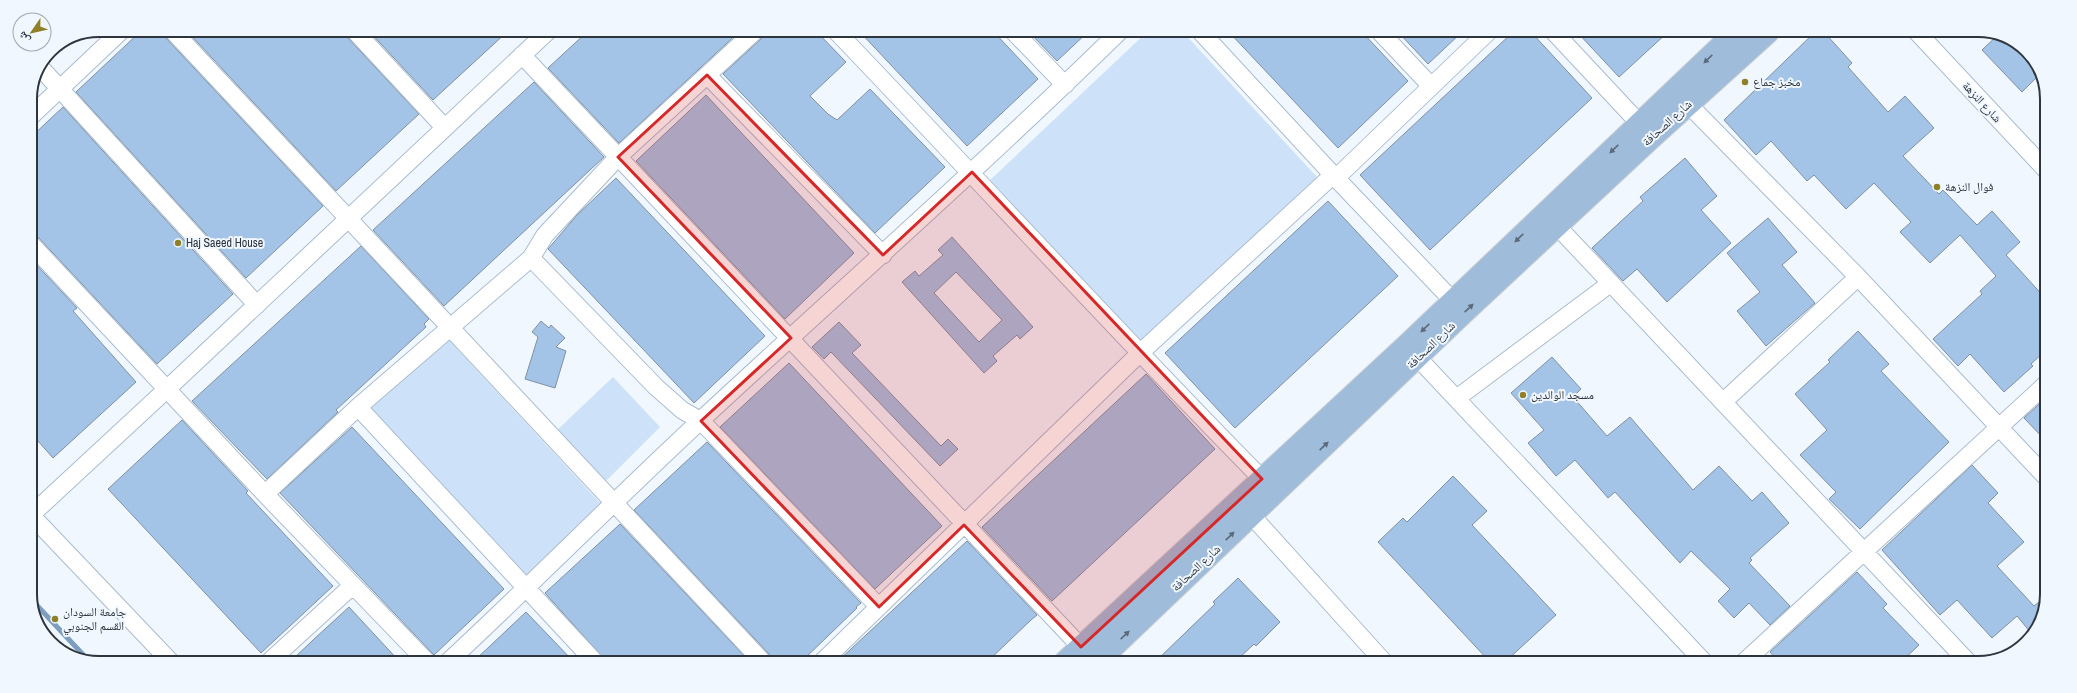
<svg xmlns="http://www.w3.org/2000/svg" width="2077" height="693" viewBox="0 0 2077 693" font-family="'Archivo Narrow','Noto Naskh Arabic',sans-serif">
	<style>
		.green { fill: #cde2f9 }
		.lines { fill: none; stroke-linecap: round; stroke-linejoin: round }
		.stream { stroke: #7e9ec0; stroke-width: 5 }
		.building { fill: #a3c4e7; stroke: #8090a2; fill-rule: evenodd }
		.minor-casing { stroke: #abbccf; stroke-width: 19 }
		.major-casing { stroke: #d1d3d4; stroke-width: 24 }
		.minor { stroke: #fff; stroke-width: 17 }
		.major { stroke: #9fbcda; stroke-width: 22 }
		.oneway { fill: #5b6b7b }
		.marked { fill: #d62828; fill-opacity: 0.2; stroke: #d62828; stroke-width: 3; stroke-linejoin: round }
		.poi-dot { fill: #8f8027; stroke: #f0f7ff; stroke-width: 1.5 }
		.labels { text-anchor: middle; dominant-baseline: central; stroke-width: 4; stroke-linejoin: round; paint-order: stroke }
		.poi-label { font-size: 12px; fill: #2e353c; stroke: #f0f7ff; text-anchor: start }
		.street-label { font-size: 12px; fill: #2e353c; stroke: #f0f7ff }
		.rim { fill: none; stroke: #2e353c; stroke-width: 2 }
	</style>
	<rect width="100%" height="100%" fill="#f0f7ff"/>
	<path class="green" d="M1148,31H1182L1317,177L1141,345L988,182Z
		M446,337L602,505L526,575L371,408Z
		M613,377L660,427L605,482L555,432Z"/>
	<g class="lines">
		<path class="stream" d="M30,598L89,661"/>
	</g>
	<path class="building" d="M142,30H162L165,37L323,206L246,278L76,92Z
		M186,30H344L347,37L419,114L336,191Z
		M368,30H410L508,31L433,100Z
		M588,31H740L619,143L548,68Z
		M765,31H816L846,62L810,96L828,114L837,120L870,89L945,167L875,233L723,74L762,38Z
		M859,31H993L1038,79L967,146Z
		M1028,31H1089L1057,61Z
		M1228,31L1362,32L1408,81L1338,148Z
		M1398,32H1462L1428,64Z
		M1513,32H1531L1592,98L1430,250L1360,175Z
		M1577,32H1668L1619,77Z
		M1815,32H1824L1852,63L1848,67L1888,112L1905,96L1934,128L1903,156L1939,194L1943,190L1977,225L1992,211L2020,242L2006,255L2046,299V350L2031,364L2033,366L2004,392L1970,354L1958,366L1933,339L1982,294L1980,291L1996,276L1960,235L1930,263L1900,232L1911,222L1874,183L1846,209L1814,175L1807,181L1771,141L1756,155L1724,120Z
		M1999,34L2030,54L2039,75L2022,92L1982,50Z
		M534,82L604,157L444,306L373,230Z
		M706,95L854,253L785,319L636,161Z
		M63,107L233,294L157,364L37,236L30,233V138Z
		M1685,158L1717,196L1701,210L1731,243L1667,302L1637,269L1623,281L1592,248L1643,201L1640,197Z
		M616,178L765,336L694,403L548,249L577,215Z
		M1328,201L1398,276L1235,428L1165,353Z
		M1768,218L1797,252L1782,265L1815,303L1766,346L1737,311L1760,292L1727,253Z
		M952,237L1033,327L1020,339L1017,335L993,356L997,361L984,373L902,282L915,271L919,276L943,255L938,250ZM956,272L1002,320L979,342L934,293Z
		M361,246L429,319L424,324L426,327L336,410L338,412L267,479L192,401Z
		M30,258L77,308L73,311L136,382L53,458L30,432Z
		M541,321L549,328L551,325L565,338L556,347L566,351L555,388L525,379L538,337L532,332Z
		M839,322L861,345L852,353L941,446L948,439L958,449L940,466L831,352L824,359L812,347Z
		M1858,331L1889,364L1881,371L1949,442L1860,529L1829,499L1836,492L1800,455L1827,430L1795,394L1830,362L1828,360Z
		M1552,357L1581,389L1573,397L1607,436L1630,417L1693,490L1719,466L1752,501L1762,492L1789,523L1750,558L1752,560L1749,563L1790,606L1770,625L1749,603L1734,618L1718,601L1730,589L1691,551L1680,563L1615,492L1608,498L1575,460L1556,476L1528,443L1544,430L1511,393Z
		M789,363L942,526L875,589L720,427Z
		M1146,374L1215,449L1052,601L982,527Z
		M2046,398L2045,440L2024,418Z
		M182,420L248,491L246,493L333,586L261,653L108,489Z
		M352,427L504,589L434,655L280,493Z
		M707,442L861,603L856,607L857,608L801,662L772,661L769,654L634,510Z
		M1972,465L1998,493L1988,503L2024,542L1997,566L2034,606L2045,597V612L2031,633L2017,616L1992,638L1957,600L1940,615L1882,550Z
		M1453,476L1487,511L1472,525L1556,615L1505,662H1490L1378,542L1403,518L1407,522Z
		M620,524L749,661H606L545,593Z
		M967,541L1037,615L1031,620L987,662H837Z
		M1857,572L1887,604L1883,608L1919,645L1900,663H1780L1770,652Z
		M1238,578L1280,622L1256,646L1254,644L1235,662H1155L1215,604L1213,602Z
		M349,607L399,661H291L313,640Z
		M526,612L573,661H474L491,645Z"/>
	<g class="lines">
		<defs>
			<path id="minor" d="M172,30L762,661
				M354,30L444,127
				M836,31C982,183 1123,339 1271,488
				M1013,31L1065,85
				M1200,31L1333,175L1453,301
				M1380,32L1431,86
				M1554,32L1640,124
				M1917,32L2047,171
				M522,55L1081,647
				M39,66L257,305
				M707,75L883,255
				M1688,104L1858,277L2045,476
				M30,117L122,30
				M1336,178L1488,32
				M1557,226L1969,663
				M30,243L265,494L426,661
				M531,258L656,387L682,410L701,421L879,607
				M1418,358L1705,663
				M1457,398L1611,283
				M1723,402L1858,277
				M358,407L594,661
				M265,494L358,407L531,258L545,235L618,157L755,31
				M1243,506L1384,662
				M30,514L170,661
				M31,515L167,389L548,31
				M270,661L352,586
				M449,661C534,582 615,500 700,421C840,291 983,165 1120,31
				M822,662L1140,353L1333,175
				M1743,663L2046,384"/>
			<path id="major" d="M1065,662L1406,346L1736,32
				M1097,662L1463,313L1651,138L1768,32"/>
		</defs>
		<use href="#minor" class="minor-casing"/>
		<use href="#major" class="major-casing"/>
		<use href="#minor" class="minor"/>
		<use href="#major" class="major"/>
	</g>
	<defs><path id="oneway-solid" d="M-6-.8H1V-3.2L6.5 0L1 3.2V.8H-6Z"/></defs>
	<g class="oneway">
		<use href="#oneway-solid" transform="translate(1708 59) rotate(136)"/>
		<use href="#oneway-solid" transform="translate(1614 149) rotate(137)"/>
		<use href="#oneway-solid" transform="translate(1519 238) rotate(136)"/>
		<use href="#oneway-solid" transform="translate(1469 308) rotate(-43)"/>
		<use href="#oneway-solid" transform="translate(1425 328) rotate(136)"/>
		<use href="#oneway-solid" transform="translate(1324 446) rotate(-43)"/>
		<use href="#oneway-solid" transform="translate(1230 536) rotate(-44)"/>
		<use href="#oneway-solid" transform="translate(1125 635) rotate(-43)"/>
	</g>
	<path class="marked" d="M707,75L883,255L972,172L1262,479L1081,647L964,525L879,607L701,421L791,338L618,157Z"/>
	<g class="poi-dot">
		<circle cx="1745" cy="82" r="4"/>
		<circle cx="1937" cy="187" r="4"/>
		<circle cx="178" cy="243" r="4"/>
		<circle cx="1523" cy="395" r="4"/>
		<circle cx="55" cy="619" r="4"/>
	</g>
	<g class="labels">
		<g class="poi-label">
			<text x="1753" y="82">مخبز جماع</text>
			<text x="1945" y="187">فوال النزهة</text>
			<text x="186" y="243">Haj Saeed House</text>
			<text x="1531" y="395">مسجد الوالدين</text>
			<text x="63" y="612">جامعة السودان<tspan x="63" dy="14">القسم الجنوبي</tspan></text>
		</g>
		<g class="street-label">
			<text transform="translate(1982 102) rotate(47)">شارع النزهة</text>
			<text transform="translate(1667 123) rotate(-42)">شارع الصحافة</text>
			<text transform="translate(1431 345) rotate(-44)">شارع الصحافة</text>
			<text transform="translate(1196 568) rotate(-43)">شارع الصحافة</text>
		</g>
	</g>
	<path d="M0 0H2077V693H0ZM99 37H1978A62 62 0 0 1 2040 99V594A62 62 0 0 1 1978 656H99A62 62 0 0 1 37 594V99A62 62 0 0 1 99 37Z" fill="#f0f7ff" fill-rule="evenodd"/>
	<path class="rim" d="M99 37H1978A62 62 0 0 1 2040 99V594A62 62 0 0 1 1978 656H99A62 62 0 0 1 37 594V99A62 62 0 0 1 99 37Z"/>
	<g transform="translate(32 32) rotate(236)"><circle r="19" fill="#f0f7ff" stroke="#a2a9b1"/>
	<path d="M0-3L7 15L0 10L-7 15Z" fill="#8f8027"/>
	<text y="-6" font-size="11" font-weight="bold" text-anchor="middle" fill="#2e353c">ش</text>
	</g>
</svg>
